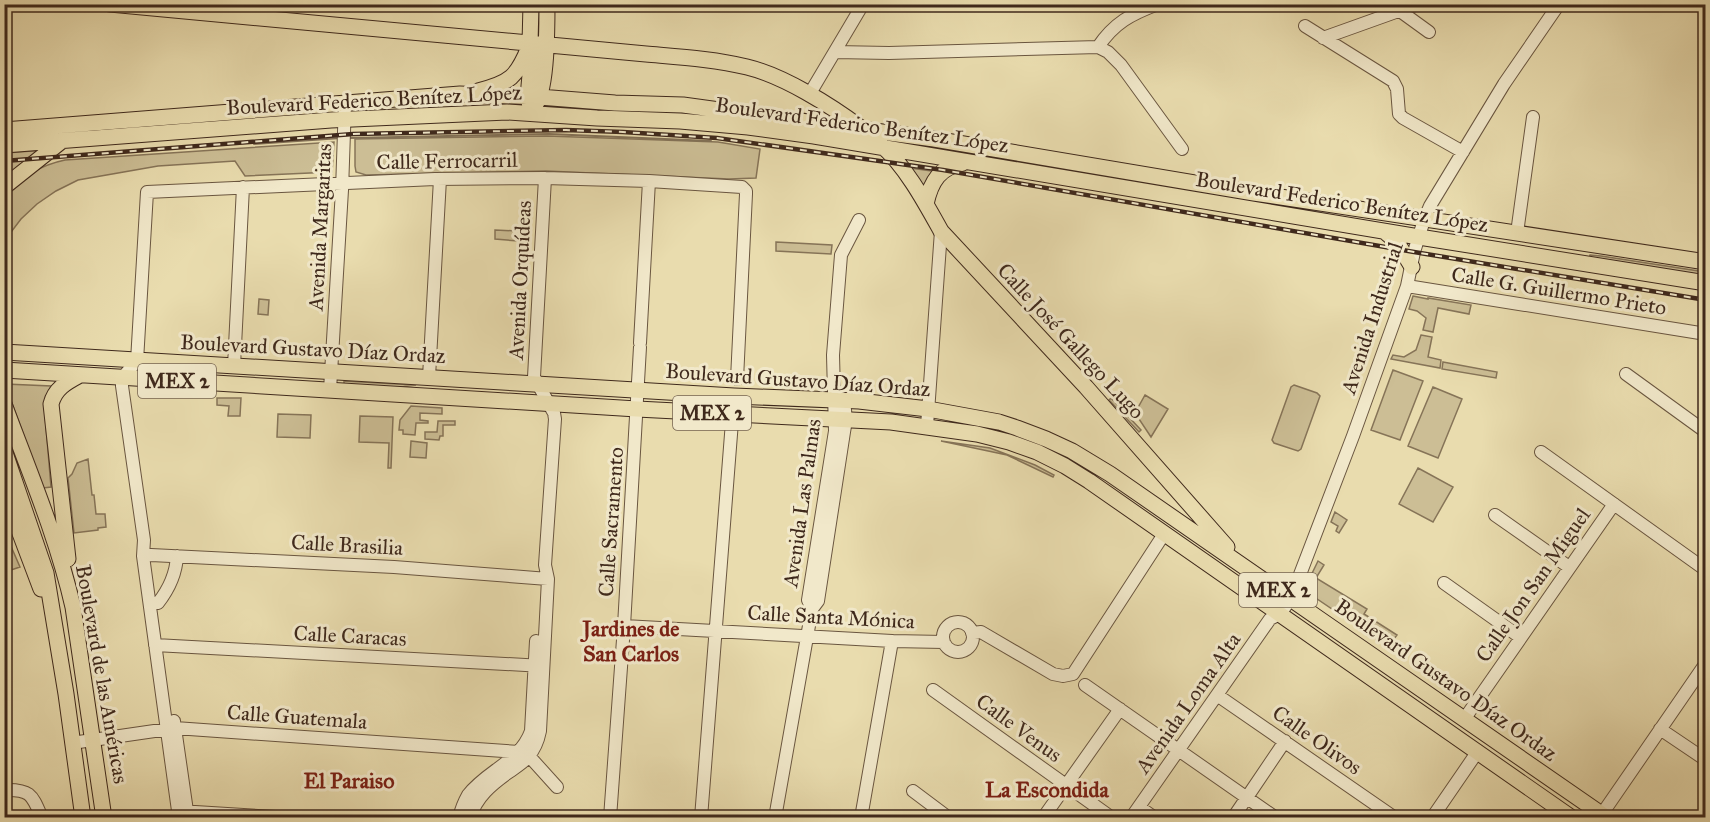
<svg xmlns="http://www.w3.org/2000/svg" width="1710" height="822" viewBox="0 0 1710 822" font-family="'IM FELL Great Primer',serif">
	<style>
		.green { fill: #ccbe95; stroke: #867458; stroke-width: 1.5 }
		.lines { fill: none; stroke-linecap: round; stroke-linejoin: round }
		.stream { stroke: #827056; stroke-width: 2 }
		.minor-casing { stroke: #6a5640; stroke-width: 14 }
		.major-casing { stroke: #3f291c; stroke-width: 17 }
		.minor { stroke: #f1e8ca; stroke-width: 12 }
		.major { stroke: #e9dcae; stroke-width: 15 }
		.rail-casing { stroke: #3f291c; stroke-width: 4.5 }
		.rail { stroke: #f1e8ca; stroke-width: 2; stroke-dasharray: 7; stroke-linecap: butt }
		.labels { text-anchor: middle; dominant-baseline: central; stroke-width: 6; stroke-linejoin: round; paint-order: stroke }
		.shield { fill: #f1e8ca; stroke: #746250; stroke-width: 1.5 }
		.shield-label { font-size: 20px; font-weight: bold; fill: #3f291c }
		.street-label { font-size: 21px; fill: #3f291c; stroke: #f1e8ca }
		.neighbourhood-label { font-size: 22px; font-weight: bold; fill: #7a1f14; stroke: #f1e8ca }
	</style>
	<rect width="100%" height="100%" fill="#e9dcae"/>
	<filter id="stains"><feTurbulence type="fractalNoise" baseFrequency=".00333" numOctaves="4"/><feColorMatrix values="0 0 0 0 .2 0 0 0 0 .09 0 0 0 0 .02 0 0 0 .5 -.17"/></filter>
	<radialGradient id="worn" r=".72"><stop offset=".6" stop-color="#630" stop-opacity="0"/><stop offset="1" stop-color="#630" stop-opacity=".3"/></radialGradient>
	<path class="green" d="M547,136L718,142L760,149L756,178L729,179L546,171L366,175L356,172L355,166V139Z
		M334,142L332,172L245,176L235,161L158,166L78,180L56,191L37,204L21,219L8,236L5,247V195C21,177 41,165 65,160Z
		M45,150L5,178V153Z
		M910,168L939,172L924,192Z
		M495,230L518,231V241L495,239Z
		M776,242L832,245L831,254L776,251Z
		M1590,255L1601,256L1705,272V278L1589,258Z
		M1413,296L1428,299V298L1471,305L1469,314L1438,308L1433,332L1423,330L1426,318L1417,311L1409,309Z
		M259,299L269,300L268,315L258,314Z
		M1421,335L1432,337L1428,357L1441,360L1440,368L1391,359L1393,355L1404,357L1416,350Z
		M1443,362L1497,372L1496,378L1442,369Z
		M1393,370L1423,381L1400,440L1371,430Z
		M344,381L416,385L394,388L344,385Z
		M5,384L51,386L44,403L51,487L43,488Z
		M1294,385L1317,393L1320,396L1301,449L1298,451L1274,443L1272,440L1291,387Z
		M1433,387L1462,399L1438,458L1408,446Z
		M1145,395L1168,409L1151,437L1135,413Z
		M217,398H241L240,416H228L229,406L217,405Z
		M1111,398L1141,430L1139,432L1109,400Z
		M411,406L442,408V414L420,413V420L428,421V423H416L415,435L403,434V430H399L400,420Z
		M278,414L311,415L310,438L277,437Z
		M360,416L393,417L391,468H388L389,443L359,442Z
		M438,421H455V425H443V436H440L439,440L425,439V432H437Z
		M411,441L427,443L426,458L410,457Z
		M941,441L990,448L1035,465L1054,475L1053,477L1007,455Z
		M88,459L92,495H94L96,514H105L106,527L98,528V530L74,533L68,478L72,474L77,463Z
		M1418,468L1453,487L1433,522L1399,504Z
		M1335,512L1347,520L1339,533L1336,531L1338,526L1331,522Z
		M10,544L20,567L5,572V545Z
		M1318,561L1324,565L1316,578L1367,609L1364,614L1397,635L1388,647L1304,590Z"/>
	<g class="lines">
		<path class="stream" d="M349,138L549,134L711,141
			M254,144L341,138"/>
		<defs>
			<path id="minor" d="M1400,11L1429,32
				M1305,26L1393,81L1397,89L1399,114L1403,118L1463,152
				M1323,38L1418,4
				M1098,47C1114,23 1131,14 1158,4
				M835,52L889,53L1098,47L1108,52L1121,65L1182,149
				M809,95L863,4
				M1517,233L1533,117
				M1407,286L1706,334
				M640,343L649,181
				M234,366L243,187
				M1626,374L1706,432
				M429,377L440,179
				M330,390L342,190L345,103
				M927,426L941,231
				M1541,452L1706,570
				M1495,515L1569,567
				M143,556L151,555L394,567L548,579
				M1444,583L1520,637
				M158,603C169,589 176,575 177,556
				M812,609L808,600L835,431L833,355L841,255L859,220
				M943 637a15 15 0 1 1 30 0a15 15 0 1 1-30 0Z
				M624,626L892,641L944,642
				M972,633L981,632L1053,674L1063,676L1073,674L1164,534
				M155,645L543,666
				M1085,685L1276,818
				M933,690L1112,818
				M1217,695L1395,818
				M1465,718L1614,504
				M174,721L188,818
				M1660,729L1706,760
				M72,743L175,728L519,752L529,756L557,787
				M4,790C31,789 32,795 42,818
				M913,791L949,818
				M1139,807L1155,818
				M179,811L292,818
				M1602,814L1706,663
				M179,818L143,556L144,540L122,386V378L137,361L147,192L435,179L545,178L649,181L742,187L746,191V194L737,379
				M459,818C461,810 464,802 468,795C487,770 520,762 531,731L536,641
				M470,818C476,797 492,784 509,772C516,767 523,763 528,757C535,749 538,741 540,731L548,579L545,565L555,419L554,413L534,377L545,178
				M610,818L624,626L640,347
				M701,818L734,396
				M775,818L810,620L812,609L818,601L844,432L846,420L844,400
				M861,818L892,641
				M1043,818L1120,709
				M1131,818L1270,619L1280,614L1291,598L1353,436L1407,286L1414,252L1424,220L1430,206L1504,84L1559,4
				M1233,818L1285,741
				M1432,818L1478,751"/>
			<path id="major" d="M110,4L646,54C680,57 714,59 747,67C784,76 830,105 861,128
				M478,91C510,83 517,77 529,47
				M536,104C547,87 547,27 547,4
				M530,106L528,97L532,53L530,44L531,4
				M4,130L460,94L539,97L615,103L683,105L934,139L1254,193L1706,262
				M4,145L331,120L507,112L597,118L680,121L748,127L814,136L1419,237L1706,283
				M881,145C905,165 926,204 941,231L1086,387L1227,547
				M4,187L63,140
				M926,204C931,181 940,167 963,163
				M1384,231L1397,242L1412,267
				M4,352L734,396L859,401L928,409L999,422L1017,428L1046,439L1072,451L1110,474L1607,818
				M4,370L637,409L891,422L977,434L1009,442L1037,452L1065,466L1089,481L1572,818
				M4,404C29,471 57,537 73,607L104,818
				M4,450L46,573L66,694L83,818
				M4,491L41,589
				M68,559L51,404C55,388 67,382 80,375"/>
		</defs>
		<use href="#minor" class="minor-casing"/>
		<use href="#major" class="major-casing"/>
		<use href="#minor" class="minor"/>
		<use href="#major" class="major"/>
		<defs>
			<path id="rail" d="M4,161L353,134L566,130L623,132L717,138L943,170L1414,252L1706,300"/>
		</defs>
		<use href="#rail" class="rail-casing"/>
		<use href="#rail" class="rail"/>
	</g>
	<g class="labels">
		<g class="shield">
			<rect x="138" y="364" width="78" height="34" rx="4.5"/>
			<rect x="673" y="396" width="78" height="34" rx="4.5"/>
			<rect x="1239" y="573" width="78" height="34" rx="4.5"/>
		</g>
		<g class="shield-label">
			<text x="177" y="381">MEX 2</text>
			<text x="712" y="413">MEX 2</text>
			<text x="1278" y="590">MEX 2</text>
		</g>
		<g class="street-label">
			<text transform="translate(374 100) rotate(-3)">Boulevard Federico Benítez López</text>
			<text transform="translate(862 125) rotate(8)">Boulevard Federico Benítez López</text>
			<text transform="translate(447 161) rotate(-1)">Calle Ferrocarril</text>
			<text transform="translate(1342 202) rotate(9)">Boulevard Federico Benítez López</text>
			<text transform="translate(320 227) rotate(-87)">Avenida Margaritas</text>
			<text transform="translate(520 280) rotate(-87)">Avenida Orquídeas</text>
			<text transform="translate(1559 291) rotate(9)">Calle G. Guillermo Prieto</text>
			<text transform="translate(1372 318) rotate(-72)">Avenida Industrial</text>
			<text transform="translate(1071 341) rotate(47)">Calle José Gallego Lugo</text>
			<text transform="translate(313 349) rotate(3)">Boulevard Gustavo Díaz Ordaz</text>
			<text transform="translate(798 380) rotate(4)">Boulevard Gustavo Díaz Ordaz</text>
			<text transform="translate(802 503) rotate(-82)">Avenida Las Palmas</text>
			<text transform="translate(611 522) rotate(-86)">Calle Sacramento</text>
			<text transform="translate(347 545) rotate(3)">Calle Brasilia</text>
			<text transform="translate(1533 585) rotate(-55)">Calle Jon San Miguel</text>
			<text transform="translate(831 617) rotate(3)">Calle Santa Mónica</text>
			<text transform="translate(350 636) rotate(3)">Calle Caracas</text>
			<text transform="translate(102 674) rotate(80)">Boulevard de las Américas</text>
			<text transform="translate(1446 680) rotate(35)">Boulevard Gustavo Díaz Ordaz</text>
			<text transform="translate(1188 703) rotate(-55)">Avenida Loma Alta</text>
			<text transform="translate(297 717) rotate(4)">Calle Guatemala</text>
			<text transform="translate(1019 728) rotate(36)">Calle Venus</text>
			<text transform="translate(1317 740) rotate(35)">Calle Olivos</text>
		</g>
		<g class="neighbourhood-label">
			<text x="631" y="628">Jardines de<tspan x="631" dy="25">San Carlos</tspan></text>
			<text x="349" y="780">El Paraiso</text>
			<text x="1047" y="789">La Escondida</text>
		</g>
	</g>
	<rect width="1710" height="822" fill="none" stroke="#e9dcae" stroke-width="24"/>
	<rect x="6" y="6" width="1698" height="810" fill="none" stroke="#3f291c" stroke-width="3"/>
	<rect x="12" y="12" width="1686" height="798" fill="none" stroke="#3f291c" stroke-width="1.5"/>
	<rect width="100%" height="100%" filter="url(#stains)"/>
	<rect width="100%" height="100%" fill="url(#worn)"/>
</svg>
